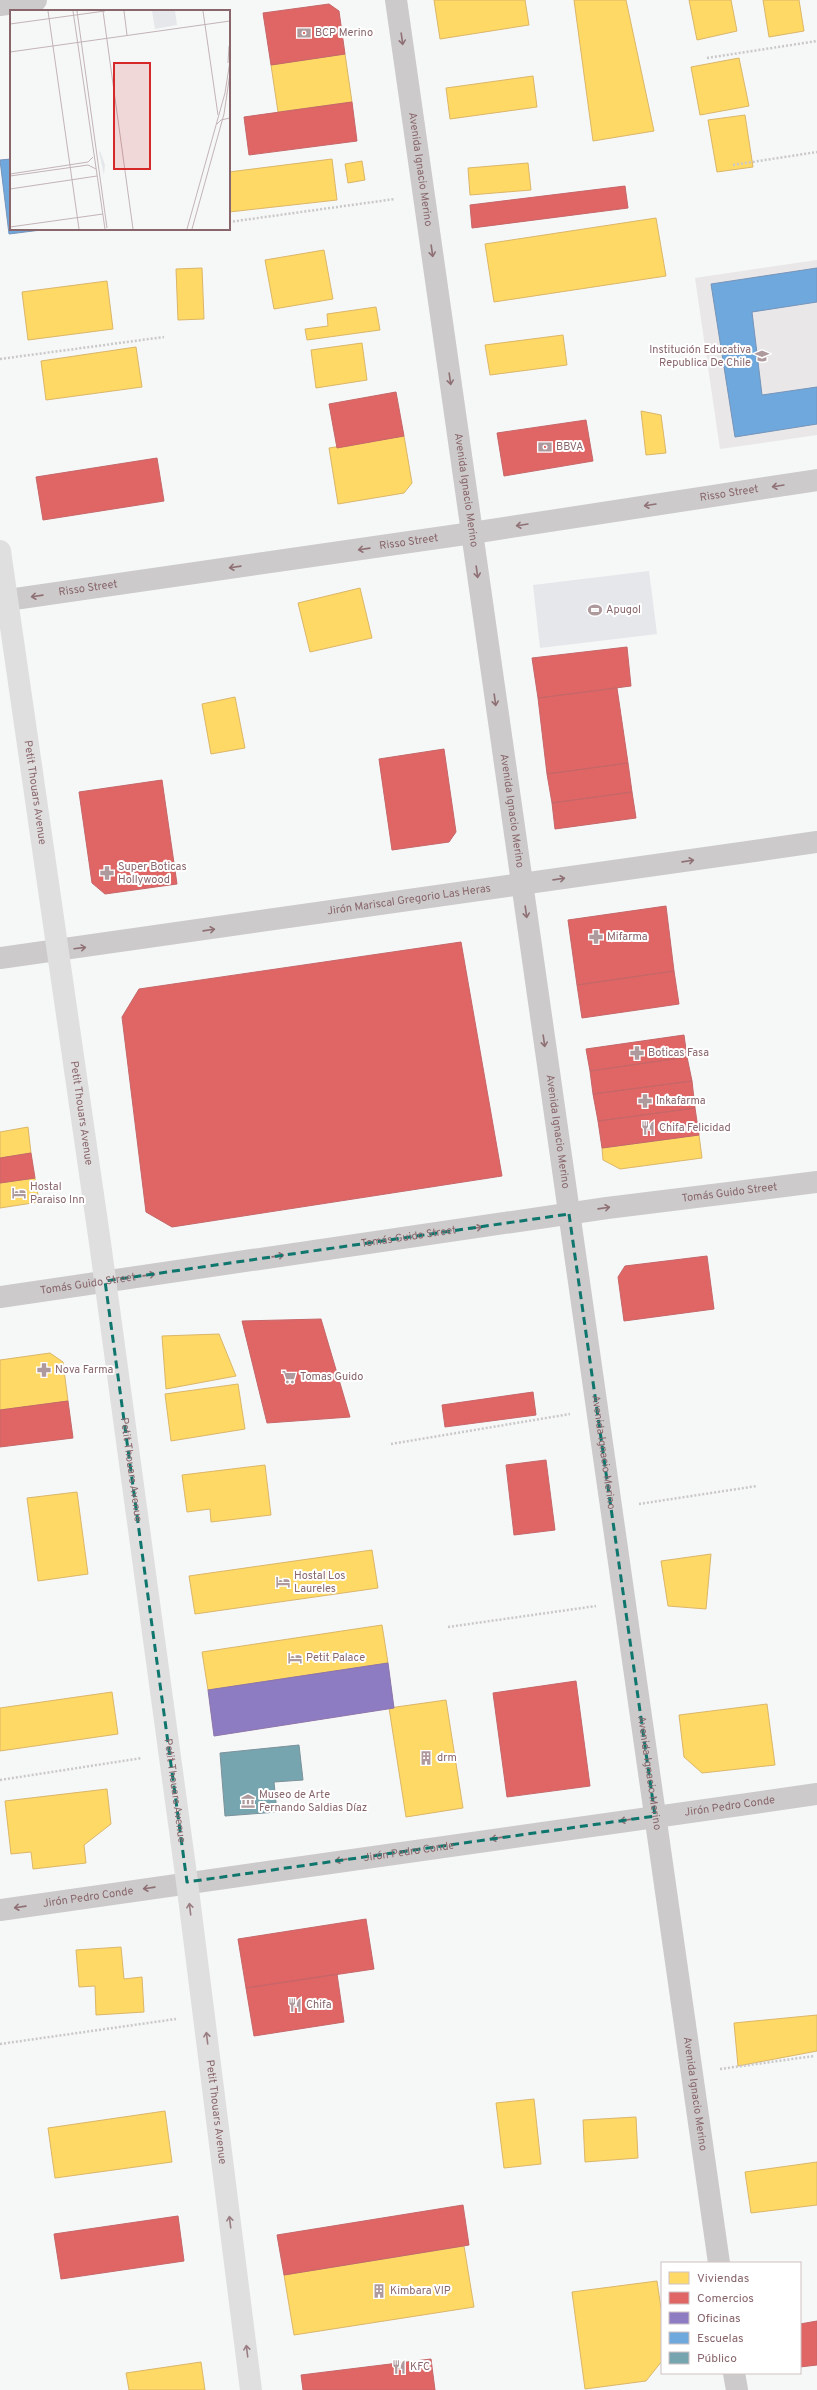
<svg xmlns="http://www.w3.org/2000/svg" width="817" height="2390" viewBox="0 0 817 2390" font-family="Overpass,sans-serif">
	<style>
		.built { fill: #e9e7e7 }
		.green { fill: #e6e7eb }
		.homes { fill: #ffd966; stroke: #dbb668 }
		.shops { fill: #e06666; stroke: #c66668 }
		.offices { fill: #8e7cc3; stroke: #8c75a9 }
		.schools { fill: #6fa8dc; stroke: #7694ba }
		.public { fill: #76a5af; stroke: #7b929b }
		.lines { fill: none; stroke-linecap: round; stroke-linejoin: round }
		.path { stroke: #cac8c8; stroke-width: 2.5; stroke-dasharray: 2 2; stroke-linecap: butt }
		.street { stroke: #cccaca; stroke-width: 22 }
		.secondary { stroke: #e0dfdf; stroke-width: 22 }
		.oneway { stroke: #8f7075 }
		.oneway2 { stroke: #9a7e83 }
		.marked { fill: none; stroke: #0f766e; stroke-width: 3; stroke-dasharray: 8 5; stroke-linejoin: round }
		.labels { text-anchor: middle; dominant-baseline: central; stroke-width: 4; stroke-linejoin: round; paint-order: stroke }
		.poi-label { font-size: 11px; fill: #88666c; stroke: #fff; text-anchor: start }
		.street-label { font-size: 11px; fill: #88666c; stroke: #fff }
		.inset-road { fill: none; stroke: #c3b4b7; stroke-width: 1 }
		.view { fill: #d62828; fill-opacity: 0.15; stroke: #d62828; stroke-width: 2 }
		.inset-edge { fill: none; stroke: #88666c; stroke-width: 2 }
	</style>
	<rect width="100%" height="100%" fill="#f6f7f7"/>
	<path class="built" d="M817,260V435L720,449L695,278Z"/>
	<path class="green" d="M649,571L657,634L540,648L533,585Z"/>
	<path class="homes" d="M434,0H525L529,25L440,39Z
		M574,0H626L654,131L593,141Z
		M689,0H731L737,31L697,40Z
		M763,0H799L804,31L769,37Z
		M345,54L352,102L278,112L271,65Z
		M739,58L749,106L700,115L691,67Z
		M533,76L537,107L450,119L446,88Z
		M745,115L753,167L717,172L708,120Z
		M332,159L337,200L229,212V172Z
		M362,161L365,180L348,183L345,164Z
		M528,163L531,190L470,195L468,168Z
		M656,218L666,276L494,302L485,244Z
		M324,250L333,299L274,309L265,260Z
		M202,268L204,319L178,320L176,269Z
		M107,281L113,329L28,340L22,292Z
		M376,307L380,330L307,340L305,329L328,326L327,314Z
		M563,335L567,365L490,375L485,345Z
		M362,343L367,380L316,388L311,350Z
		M136,347L142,387L46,400L41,361Z
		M641,411L661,415L666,453L646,455Z
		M404,436L412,483L404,493L338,504L329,448Z
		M360,588L372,638L310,652L298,603Z
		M235,697L245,748L211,754L202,704Z
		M28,1127L31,1153L0,1158V1132Z
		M699,1135L702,1158L620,1169L603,1160L602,1148Z
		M35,1178L39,1202L0,1208V1183Z
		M219,1334L236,1376L166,1389L162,1336Z
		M50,1353L63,1362L68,1401L0,1410V1360Z
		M238,1384L245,1429L171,1441L165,1394Z
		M265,1465L271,1515L211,1522L210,1509L187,1512L182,1475Z
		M77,1492L88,1574L38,1581L27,1498Z
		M372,1550L378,1588L195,1614L189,1576Z
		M711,1554L706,1609L668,1606L661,1561Z
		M382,1625L388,1663L208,1690L202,1652Z
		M112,1692L118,1734L0,1751V1708Z
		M446,1700L463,1808L406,1817L389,1708Z
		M767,1704L775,1765L702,1773L684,1757L679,1715Z
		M107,1789L111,1824L84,1845L86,1863L33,1869L31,1852L11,1854L5,1801Z
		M121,1947L124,1979L142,1977L144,2012L96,2015L95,1986L79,1987L76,1950Z
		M817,2015V2051L738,2066L734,2023Z
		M534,2099L541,2164L504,2168L496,2103Z
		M165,2111L172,2162L55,2178L48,2128Z
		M636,2117L638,2158L585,2162L583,2120Z
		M817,2162V2205L751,2213L745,2172Z
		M464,2246L474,2307L294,2335L284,2275Z
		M657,2281L662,2315V2361L646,2381L585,2389L572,2292Z
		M201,2362L205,2390H129L126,2373Z"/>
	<path class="shops" d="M329,4L339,11L345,54L271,65L263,13Z
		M352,102L357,141L249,155L244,117Z
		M625,186L628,208L472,228L470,205Z
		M396,392L404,436L337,448L329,404Z
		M586,420L593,461L504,476L497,433Z
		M157,458L164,501L43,520L36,477Z
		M627,647L631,686L538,698L532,658Z
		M617,688L628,763L547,774L538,698Z
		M444,749L456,832L449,842L392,850L379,759Z
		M628,763L632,792L552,803L547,774Z
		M162,780L177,884L105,894L92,883L79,792Z
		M632,792L636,818L555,829L552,803Z
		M666,906L674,971L577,985L568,920Z
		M461,942L502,1176L172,1227L146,1212L122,1017L139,989Z
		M674,971L679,1004L582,1018L577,985Z
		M684,1035L687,1057L590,1071L586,1049Z
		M687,1057L692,1081L593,1094L590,1071Z
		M692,1081L695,1108L598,1121L593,1094Z
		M695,1108L699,1135L602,1148L598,1121Z
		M31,1153L35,1178L0,1183V1158Z
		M707,1256L714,1309L624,1321L618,1277L625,1266Z
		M321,1319L350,1417L267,1423L242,1321Z
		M533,1392L536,1415L445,1427L442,1405Z
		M68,1401L73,1438L0,1447V1410Z
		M546,1460L555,1530L514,1535L506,1465Z
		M576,1681L590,1786L507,1797L493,1693Z
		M366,1919L374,1969L246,1988L238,1939Z
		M337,1974L344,2022L254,2036L246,1988Z
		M463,2205L469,2245L284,2275L277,2235Z
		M178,2216L184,2261L61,2279L54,2234Z
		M817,2321V2365L800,2367V2324Z
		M431,2359L435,2390H303L301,2375Z"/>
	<path class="offices" d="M388,1663L394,1708L214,1736L208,1690Z"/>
	<path class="schools" d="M11,159V229H49L9,234L0,160Z
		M817,268V302L752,312L762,395L817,387V424L735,437L711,284Z"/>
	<path class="public" d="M299,1745L303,1780L274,1782L277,1812L225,1816L220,1753Z"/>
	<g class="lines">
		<path class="path" d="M707,58L817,41
			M733,165L817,152
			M229,222L395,199
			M0,359L164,337
			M391,1444L570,1414
			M639,1504L757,1486
			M448,1627L596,1606
			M0,1780L142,1758
			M0,2044L176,2019
			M720,2069L814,2056"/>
		<g class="street">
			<path id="s1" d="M396,0L719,2263"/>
			<path d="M0,5L36,0"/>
			<path id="s2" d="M0,601L472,533L817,480"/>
			<path id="s3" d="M0,958L817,842"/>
			<path id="s4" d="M0,1297L607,1208L817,1182"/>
			<path id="s5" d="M0,1910L817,1794"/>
			<path d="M734,2373L737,2390"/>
		</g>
		<path class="secondary" id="s6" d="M0,551L100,1243L187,1882L251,2390"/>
	</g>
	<defs><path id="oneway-shaft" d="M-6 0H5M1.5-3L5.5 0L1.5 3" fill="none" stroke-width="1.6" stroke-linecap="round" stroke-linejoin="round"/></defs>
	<g class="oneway">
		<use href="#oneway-shaft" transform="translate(402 39) rotate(82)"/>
		<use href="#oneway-shaft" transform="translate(432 251) rotate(82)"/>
		<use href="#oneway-shaft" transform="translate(450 379) rotate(82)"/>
		<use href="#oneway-shaft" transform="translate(778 486) rotate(171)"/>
		<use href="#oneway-shaft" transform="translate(650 505) rotate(171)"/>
		<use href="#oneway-shaft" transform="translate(522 525) rotate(171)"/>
		<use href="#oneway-shaft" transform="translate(364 549) rotate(172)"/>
		<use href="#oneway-shaft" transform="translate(235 567) rotate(172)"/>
		<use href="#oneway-shaft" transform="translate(477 572) rotate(82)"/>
		<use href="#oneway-shaft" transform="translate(37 596) rotate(172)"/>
		<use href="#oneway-shaft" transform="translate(495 700) rotate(82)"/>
		<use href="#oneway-shaft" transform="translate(688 861) rotate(-8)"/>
		<use href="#oneway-shaft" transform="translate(559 879) rotate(-8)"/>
		<use href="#oneway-shaft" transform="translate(526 912) rotate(82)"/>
		<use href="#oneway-shaft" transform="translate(209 930) rotate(-8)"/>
		<use href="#oneway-shaft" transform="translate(80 948) rotate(-7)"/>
		<use href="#oneway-shaft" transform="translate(544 1041) rotate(82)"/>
		<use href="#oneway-shaft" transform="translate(604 1208) rotate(-8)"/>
		<use href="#oneway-shaft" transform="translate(476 1228) rotate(-8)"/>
		<use href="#oneway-shaft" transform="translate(278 1256) rotate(-8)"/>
		<use href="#oneway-shaft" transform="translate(149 1275) rotate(-8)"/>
		<use href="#oneway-shaft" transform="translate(626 1820) rotate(172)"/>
		<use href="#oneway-shaft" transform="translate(497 1838) rotate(172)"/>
		<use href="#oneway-shaft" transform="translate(341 1860) rotate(172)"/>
		<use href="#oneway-shaft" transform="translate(149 1888) rotate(172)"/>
		<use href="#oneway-shaft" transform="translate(20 1907) rotate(172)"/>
	</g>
	<g class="oneway2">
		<use href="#oneway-shaft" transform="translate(190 1909) rotate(-97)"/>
		<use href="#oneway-shaft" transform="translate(207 2038) rotate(-97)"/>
		<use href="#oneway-shaft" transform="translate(230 2222) rotate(-97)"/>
		<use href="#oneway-shaft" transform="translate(247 2351) rotate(-97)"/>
	</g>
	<path class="marked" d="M569,1214L655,1816L187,1882L105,1281Z"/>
	<defs>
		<symbol id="bank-bare" viewBox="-9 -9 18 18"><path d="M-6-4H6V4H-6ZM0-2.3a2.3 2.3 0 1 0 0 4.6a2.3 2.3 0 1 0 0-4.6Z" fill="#ae999d" stroke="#fff" stroke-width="2.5" paint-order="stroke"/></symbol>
		<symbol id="school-bare" viewBox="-9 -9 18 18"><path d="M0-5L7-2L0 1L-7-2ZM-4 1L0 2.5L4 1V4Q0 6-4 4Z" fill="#ae999d" stroke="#fff" stroke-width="2.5" paint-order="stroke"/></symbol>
		<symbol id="stadium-bare" viewBox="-9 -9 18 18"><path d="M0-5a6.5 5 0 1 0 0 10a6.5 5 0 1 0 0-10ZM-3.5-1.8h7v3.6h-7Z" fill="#ae999d" stroke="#fff" stroke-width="2.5" paint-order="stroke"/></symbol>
		<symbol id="pharmacy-bare" viewBox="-9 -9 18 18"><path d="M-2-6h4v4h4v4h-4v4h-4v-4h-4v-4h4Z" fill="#ae999d" stroke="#fff" stroke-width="2.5" paint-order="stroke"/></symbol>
		<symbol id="restaurant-bare" viewBox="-9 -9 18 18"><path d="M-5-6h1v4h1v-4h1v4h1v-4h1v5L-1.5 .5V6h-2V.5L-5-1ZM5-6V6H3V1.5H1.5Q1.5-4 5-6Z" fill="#ae999d" stroke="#fff" stroke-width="2.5" paint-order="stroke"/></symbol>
		<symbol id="hotel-bare" viewBox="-9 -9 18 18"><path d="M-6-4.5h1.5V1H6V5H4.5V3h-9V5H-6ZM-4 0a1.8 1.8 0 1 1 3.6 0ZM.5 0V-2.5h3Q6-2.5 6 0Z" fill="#ae999d" stroke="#fff" stroke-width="2.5" paint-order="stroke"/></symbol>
		<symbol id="supermarket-bare" viewBox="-9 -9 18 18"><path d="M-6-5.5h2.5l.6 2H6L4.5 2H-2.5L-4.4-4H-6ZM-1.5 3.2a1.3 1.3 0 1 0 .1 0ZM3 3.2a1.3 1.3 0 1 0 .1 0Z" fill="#ae999d" stroke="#fff" stroke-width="2.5" paint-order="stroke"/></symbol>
		<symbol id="building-bare" viewBox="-9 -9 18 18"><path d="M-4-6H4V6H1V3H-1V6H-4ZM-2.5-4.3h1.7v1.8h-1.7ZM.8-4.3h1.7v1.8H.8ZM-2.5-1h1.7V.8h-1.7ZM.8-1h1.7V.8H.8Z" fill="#ae999d" stroke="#fff" stroke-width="2.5" paint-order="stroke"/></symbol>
		<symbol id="museum-bare" viewBox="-9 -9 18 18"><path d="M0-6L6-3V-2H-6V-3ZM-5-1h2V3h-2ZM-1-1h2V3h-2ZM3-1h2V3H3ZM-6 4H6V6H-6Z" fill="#ae999d" stroke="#fff" stroke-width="2.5" paint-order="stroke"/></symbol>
	</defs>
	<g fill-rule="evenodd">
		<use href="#bank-bare" x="294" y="23" width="20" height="20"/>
		<use href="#school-bare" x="752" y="346" width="20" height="20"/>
		<use href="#bank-bare" x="535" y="437" width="20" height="20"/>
		<use href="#stadium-bare" x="585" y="600" width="20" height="20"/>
		<use href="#pharmacy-bare" x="97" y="863" width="20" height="20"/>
		<use href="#pharmacy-bare" x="586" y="927" width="20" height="20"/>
		<use href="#pharmacy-bare" x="627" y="1043" width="20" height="20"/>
		<use href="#pharmacy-bare" x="635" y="1091" width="20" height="20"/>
		<use href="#restaurant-bare" x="638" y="1118" width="20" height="20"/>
		<use href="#hotel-bare" x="9" y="1183" width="20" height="20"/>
		<use href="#pharmacy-bare" x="34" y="1360" width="20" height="20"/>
		<use href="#supermarket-bare" x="279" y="1367" width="20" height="20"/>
		<use href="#hotel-bare" x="273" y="1572" width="20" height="20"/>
		<use href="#hotel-bare" x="285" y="1648" width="20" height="20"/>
		<use href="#building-bare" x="416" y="1748" width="20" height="20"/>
		<use href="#museum-bare" x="238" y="1791" width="20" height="20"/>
		<use href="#restaurant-bare" x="285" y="1995" width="20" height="20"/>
		<use href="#building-bare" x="369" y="2281" width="20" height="20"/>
		<use href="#restaurant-bare" x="389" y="2357" width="20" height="20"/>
	</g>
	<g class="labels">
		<g class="poi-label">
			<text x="315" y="33">BCP Merino</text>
			<text x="751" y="350" text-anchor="end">Institución Educativa<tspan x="751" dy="13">Republica De Chile</tspan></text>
			<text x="556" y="447">BBVA</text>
			<text x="606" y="610">Apugol</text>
			<text x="118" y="867">Super Boticas<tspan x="118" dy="13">Hollywood</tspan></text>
			<text x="607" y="937">Mifarma</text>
			<text x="648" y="1053">Boticas Fasa</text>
			<text x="656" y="1101">Inkafarma</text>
			<text x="659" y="1128">Chifa Felicidad</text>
			<text x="30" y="1187">Hostal<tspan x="30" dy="13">Paraiso Inn</tspan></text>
			<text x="55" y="1370">Nova Farma</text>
			<text x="300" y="1377">Tomas Guido</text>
			<text x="294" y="1576">Hostal Los<tspan x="294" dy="13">Laureles</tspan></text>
			<text x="306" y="1658">Petit Palace</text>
			<text x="437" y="1758">drm</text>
			<text x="259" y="1795">Museo de Arte<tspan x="259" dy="13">Fernando Saldias Díaz</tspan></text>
			<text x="306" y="2005">Chifa</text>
			<text x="390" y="2291">Kimbara VIP</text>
			<text x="410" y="2367">KFC</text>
		</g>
		<g class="street-label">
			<text stroke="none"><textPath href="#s1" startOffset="171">Avenida Ignacio Merino</textPath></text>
			<text stroke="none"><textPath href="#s1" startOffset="495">Avenida Ignacio Merino</textPath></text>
			<text stroke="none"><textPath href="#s2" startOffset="737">Risso Street</textPath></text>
			<text stroke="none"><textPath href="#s2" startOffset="413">Risso Street</textPath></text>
			<text stroke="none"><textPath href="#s2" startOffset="89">Risso Street</textPath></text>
			<text stroke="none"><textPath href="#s6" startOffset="244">Petit Thouars Avenue</textPath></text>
			<text stroke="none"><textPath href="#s1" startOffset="819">Avenida Ignacio Merino</textPath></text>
			<text stroke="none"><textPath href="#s3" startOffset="413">Jirón Mariscal Gregorio Las Heras</textPath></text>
			<text stroke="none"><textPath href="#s6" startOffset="568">Petit Thouars Avenue</textPath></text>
			<text stroke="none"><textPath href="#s1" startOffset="1143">Avenida Ignacio Merino</textPath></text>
			<text stroke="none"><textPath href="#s4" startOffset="737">Tomás Guido Street</textPath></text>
			<text stroke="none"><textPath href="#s4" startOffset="413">Tomás Guido Street</textPath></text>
			<text stroke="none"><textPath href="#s4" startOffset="89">Tomás Guido Street</textPath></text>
			<text stroke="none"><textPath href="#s1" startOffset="1467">Avenida Ignacio Merino</textPath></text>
			<text stroke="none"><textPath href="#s6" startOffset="928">Petit Thouars Avenue</textPath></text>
			<text stroke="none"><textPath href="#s1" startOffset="1791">Avenida Ignacio Merino</textPath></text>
			<text stroke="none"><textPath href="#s6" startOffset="1252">Petit Thouars Avenue</textPath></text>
			<text stroke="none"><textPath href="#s5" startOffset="737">Jirón Pedro Conde</textPath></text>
			<text stroke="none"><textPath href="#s5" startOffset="413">Jirón Pedro Conde</textPath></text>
			<text stroke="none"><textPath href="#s5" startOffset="89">Jirón Pedro Conde</textPath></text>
			<text stroke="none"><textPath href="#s1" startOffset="2115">Avenida Ignacio Merino</textPath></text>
			<text stroke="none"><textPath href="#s6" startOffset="1576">Petit Thouars Avenue</textPath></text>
		</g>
	</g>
	<g transform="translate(10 10)">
		<rect width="220" height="220" fill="#f6f7f7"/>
		<path d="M142,1H165L167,15L145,19ZM90,141L95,155L94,165L89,142Z" fill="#e6e7eb"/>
		<path class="inset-road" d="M38,1L69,219M63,1L95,219M67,1L97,218M93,1L123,219M114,1L117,25M193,1L208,105M0,14L95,1M0,42L220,11M218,53L219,36M207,114L211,110L220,108M0,164L78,152L83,147M0,166L78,155L86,159M0,179L87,166M0,217L93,204M177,219L215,83L220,51M182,219L214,104L220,63"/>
		<path class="view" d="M104,53H140V159H104Z"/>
		<rect width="220" height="220" class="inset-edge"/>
	</g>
	<rect x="661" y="2262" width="140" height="112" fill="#ffffff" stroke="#cfc2c4"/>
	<rect x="669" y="2272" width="20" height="12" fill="#ffd966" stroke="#cfc2c4"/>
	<text x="697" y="2282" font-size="12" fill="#88666c">Viviendas</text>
	<rect x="669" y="2292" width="20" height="12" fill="#e06666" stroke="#cfc2c4"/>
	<text x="697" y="2302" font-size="12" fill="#88666c">Comercios</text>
	<rect x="669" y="2312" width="20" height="12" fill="#8e7cc3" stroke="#cfc2c4"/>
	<text x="697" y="2322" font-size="12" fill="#88666c">Oficinas</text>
	<rect x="669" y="2332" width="20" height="12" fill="#6fa8dc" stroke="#cfc2c4"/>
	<text x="697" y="2342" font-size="12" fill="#88666c">Escuelas</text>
	<rect x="669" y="2352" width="20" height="12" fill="#76a5af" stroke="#cfc2c4"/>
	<text x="697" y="2362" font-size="12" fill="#88666c">Público</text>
</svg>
